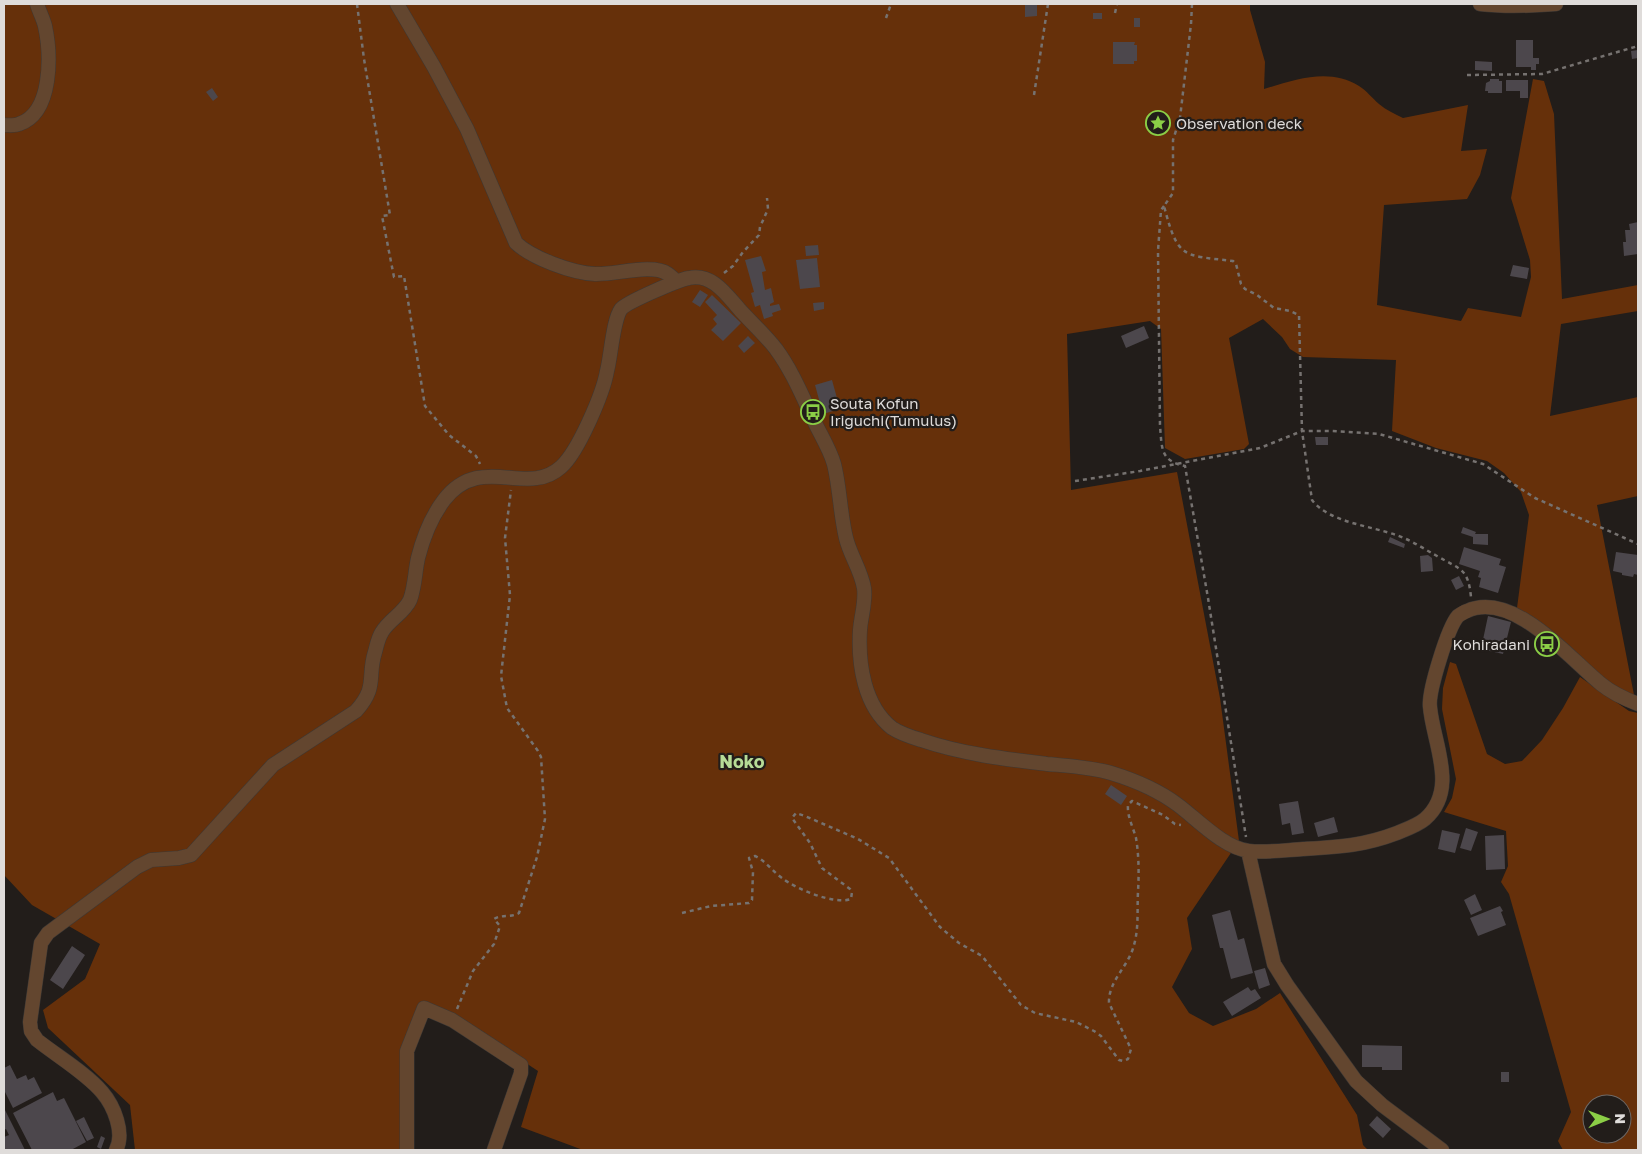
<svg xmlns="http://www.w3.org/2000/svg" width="1642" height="1154" viewBox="0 0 1642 1154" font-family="'Golos Text',sans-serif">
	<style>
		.green { fill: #66300a; fill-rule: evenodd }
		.building { fill: #4c474c }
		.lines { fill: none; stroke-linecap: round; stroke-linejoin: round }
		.minor-casing { stroke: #3c3835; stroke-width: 15 }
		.path { stroke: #767270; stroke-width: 2.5; stroke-dasharray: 4 4; stroke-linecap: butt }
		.minor { stroke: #63462f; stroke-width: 14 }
		.labels { text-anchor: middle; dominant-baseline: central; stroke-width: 4.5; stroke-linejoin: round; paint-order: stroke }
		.poi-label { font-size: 15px; fill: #dfdcda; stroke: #221d1a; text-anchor: start }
		.quarter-label { font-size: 18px; font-weight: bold; fill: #b6dc97; stroke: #221d1a }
	</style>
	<rect width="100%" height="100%" fill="#221d1a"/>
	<path class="green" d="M4,4H1250V10L1265,62L1264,89C1294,80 1329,67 1359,86C1367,91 1372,98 1379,104C1386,110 1395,114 1403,118L1468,105L1461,151L1487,149L1480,175L1467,199L1384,205L1377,305L1461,321L1468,308L1521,317L1531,277L1530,260L1511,198L1533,79L1544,81L1554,114L1562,299L1638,285V311L1561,324L1550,416L1638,397V496L1597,505L1635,700L1611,686L1582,660L1517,608L1529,515L1521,492L1504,473L1487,461L1436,448L1392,431L1396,360L1303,357L1290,349L1282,337L1263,319L1229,338L1249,444L1244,449L1185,459L1165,448L1161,329L1150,321L1067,334L1071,490L1177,472L1220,698L1239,841L1187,918L1192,949L1172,987L1189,1013L1213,1026L1256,1009L1280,993L1357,1115L1363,1145L1368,1150H583L521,1127L538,1071L447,1011L421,1002L403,1052L402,1150H135L130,1105L48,1028L43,1010L85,979L100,944L32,905L4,875Z
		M1450,662L1456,664L1487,754L1505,764L1522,761L1542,740L1563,708L1580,677L1629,711L1638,713V1150H1563L1558,1141L1571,1112L1509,894L1501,882L1508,866L1506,831L1444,812L1452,798L1456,779L1442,709L1443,688ZM1592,1104H1622V1134H1592Z"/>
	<path class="building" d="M1025,4H1037V16L1025,17Z
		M1093,13H1102V19H1093Z
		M1134,18H1140V27H1134Z
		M1516,40H1533V58H1539V64H1536V70H1531V67H1516Z
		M1113,42H1135L1134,45H1137V61H1134V64H1113Z
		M1638,50V58L1632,59L1631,51Z
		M1475,61L1492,62V71L1475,70Z
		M1490,79H1499V81H1502V93H1488V91H1485L1486,83L1490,81Z
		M1506,80H1528V98H1520V91H1506Z
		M212,88L218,97L213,101L206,92Z
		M1638,222V254L1624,256L1623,242H1626L1625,230H1630L1629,224Z
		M818,245L819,255L806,256L805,246Z
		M761,256L766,271L762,272L765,290L771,288L774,302L770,304V306L779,304L781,310L772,313L773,316L764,319L760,305L755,307L751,293L754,292L745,260Z
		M817,258L820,287L800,289L796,260Z
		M1513,265L1529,268L1527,279L1510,276Z
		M700,290L708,295L700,307L692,302Z
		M712,295L741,323L723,341L711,330L717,324L713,319L717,315L705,302Z
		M824,302V309L814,311L813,303Z
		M1144,326L1149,338L1126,348L1121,336Z
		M748,336L755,343L744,353L738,346Z
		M832,380L840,409L823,414L815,385Z
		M1315,437H1328V445H1316Z
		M1463,527L1476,532L1475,534H1488V545L1473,544V537L1461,533Z
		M1390,537L1405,544L1404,548L1388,542Z
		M1464,547L1501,559L1499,565L1506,567L1498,593L1479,587L1481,578L1478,577L1480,571L1459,564Z
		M1616,552L1638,555V575L1634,574L1633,577L1622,575V573L1613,571Z
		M1428,555L1432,558L1433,571L1421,572L1420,556Z
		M1459,576L1464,586L1456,590L1451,580Z
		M1488,616L1511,622L1503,654L1481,649Z
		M1111,785L1127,796L1121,805L1105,794Z
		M1298,801L1304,833L1292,835L1290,823L1282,825L1279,804Z
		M1334,817L1338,832L1318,837L1314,823Z
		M1466,828L1478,832L1471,851L1460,848Z
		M1442,830L1460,834L1455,853L1438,849Z
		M1504,835L1505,869L1486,870L1485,836Z
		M1475,894L1482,910L1471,915L1464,900Z
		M1500,906L1503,911L1501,912L1506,925L1478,936L1470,918Z
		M1230,910L1238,940L1244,938L1253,973L1231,979L1223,948H1220L1212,915Z
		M72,946L85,955L63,989L50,980Z
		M1265,968L1270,985L1259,989L1254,971Z
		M1248,987L1251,991L1255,989L1261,998L1232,1016L1223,1002Z
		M1362,1045L1402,1046V1070H1382V1067H1362Z
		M10,1065L17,1079L26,1075L28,1080L34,1077L42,1093L13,1108L4,1090V1068Z
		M1501,1072H1509V1082H1501Z
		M53,1092L57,1101L64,1098L86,1142L71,1150H32L13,1113Z
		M4,1108L25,1150H4V1137L9,1135L6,1129L4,1130Z
		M1377,1116L1391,1129L1383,1138L1369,1125Z
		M84,1117L94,1138L87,1141L76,1121Z
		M101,1136L105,1138L101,1149L97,1147Z"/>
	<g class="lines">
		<defs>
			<path id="minor" d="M397,4L434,67L467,129L516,243C532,258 572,273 595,274C615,275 652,263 668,274C671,276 674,279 676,282
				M1480,4C1506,7 1530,6 1556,4
				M4,125C9,125 15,126 19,124C53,113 51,54 45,26C43,18 39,11 37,4
				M1248,851L1274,964L1287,985L1356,1081L1382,1105L1442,1150
				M116,1150C125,1133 114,1106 102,1092C86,1073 57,1056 37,1040L31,1031L30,1022L41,943L48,933L137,867L151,860L179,858L191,855L273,765L356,711C378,687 367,677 375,652C377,645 378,638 382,632C389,620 404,613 410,600C415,587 415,571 418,558C423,538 432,516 444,500C481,452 527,498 561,467C578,452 603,394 607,371C611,356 613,320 621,309C627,302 678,280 689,278C712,273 726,294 740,310C752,323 765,335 776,349C793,372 804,400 816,425C822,437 830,450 834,464C840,488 840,513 846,538C850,555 861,570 864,588C866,602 861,616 860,630C858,664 864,706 892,728C901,734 911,737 921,740C962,754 1005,759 1047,764C1069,766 1090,767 1111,773C1134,780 1158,790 1178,805C1198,820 1224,848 1249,851C1267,853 1286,850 1303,849C1338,847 1363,846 1397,833C1407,829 1418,825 1425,819C1459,789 1433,743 1430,707C1428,692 1448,627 1458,616C1461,614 1464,612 1467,611C1513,590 1569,658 1601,684C1612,693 1625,699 1638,704
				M407,1150V1051L424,1008L452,1020L521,1065V1073L494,1150"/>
		</defs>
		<use href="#minor" class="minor-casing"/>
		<path class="path" d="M357,4L364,59L390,215L382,216L394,277L404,276L425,406L449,435L476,456L480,464
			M1192,4L1191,24L1180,118L1173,140V193L1164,206C1178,259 1182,255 1233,261L1236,264L1241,284L1245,289L1257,295L1274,308L1290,311L1299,315L1302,431L1312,500C1328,522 1371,526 1396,535C1411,540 1424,549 1437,556C1461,570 1468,568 1471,597
			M1115,13L1117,4
			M886,18L891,4
			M1467,75L1542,74L1638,46
			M1034,95L1048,4
			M1164,206L1161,210L1158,251L1160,426C1162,448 1160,461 1185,466L1208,598L1246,837
			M724,273L733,266L743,252L759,235L760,227L768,209L767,198
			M1075,481L1140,471L1260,448L1302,431H1331L1379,434L1483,464L1535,498L1638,544
			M682,913L711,906L749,903L752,900L753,872L749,858L755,856C766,861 772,871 782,878C796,889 834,905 851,899L852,892L850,889L822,868L810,843L792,818L796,813L805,816L858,839L889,858L940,927L959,943L982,956L1021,1005L1035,1013L1076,1022L1094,1031L1101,1036L1119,1060L1123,1061L1128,1059L1131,1049L1109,1003C1108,981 1129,966 1134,945C1139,927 1137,910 1138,892C1139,874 1139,856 1136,838C1133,827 1127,816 1128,805L1132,801L1163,815L1175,824L1181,825
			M457,1009L473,971L494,944L500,926L494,919C502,914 511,918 519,913L537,857L545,819L541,757L538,751L507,708L501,676L510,595L505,538L511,490"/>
		<use href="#minor" class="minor"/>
	</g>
	<defs>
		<symbol id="sight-ring" viewBox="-11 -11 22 22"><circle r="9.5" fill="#221d1a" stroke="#8bce46" stroke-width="1.5"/><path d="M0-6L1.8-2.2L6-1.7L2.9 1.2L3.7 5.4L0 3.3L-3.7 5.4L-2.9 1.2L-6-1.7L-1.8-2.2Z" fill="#8bce46"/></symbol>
		<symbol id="bus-ring" viewBox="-11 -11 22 22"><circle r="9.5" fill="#221d1a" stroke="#8bce46" stroke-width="1.5"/><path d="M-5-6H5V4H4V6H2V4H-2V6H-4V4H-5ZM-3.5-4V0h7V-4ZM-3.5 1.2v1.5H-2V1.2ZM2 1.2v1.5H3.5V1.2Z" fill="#8bce46"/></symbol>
	</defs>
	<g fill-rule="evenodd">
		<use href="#sight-ring" x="1144" y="109" width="28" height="28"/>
		<use href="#bus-ring" x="799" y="398" width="28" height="28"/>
		<use href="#bus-ring" x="1533" y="630" width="28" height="28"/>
	</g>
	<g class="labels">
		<g class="poi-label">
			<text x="1176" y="123">Observation deck</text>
			<text x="830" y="403">Souta Kofun<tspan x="830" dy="17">Iriguchi(Tumulus)</tspan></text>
			<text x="1530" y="644" text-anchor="end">Kohiradani</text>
		</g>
		<g class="quarter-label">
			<text x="742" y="761">Noko</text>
		</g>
	</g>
	<rect width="1642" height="1154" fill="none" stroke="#dfdcda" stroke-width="10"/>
	<g transform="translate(1607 1119) rotate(89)"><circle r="24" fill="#221d1a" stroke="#6e6967"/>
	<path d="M0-4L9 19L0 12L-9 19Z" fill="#8bce46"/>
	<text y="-8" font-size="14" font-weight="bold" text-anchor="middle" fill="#dfdcda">N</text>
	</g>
</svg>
